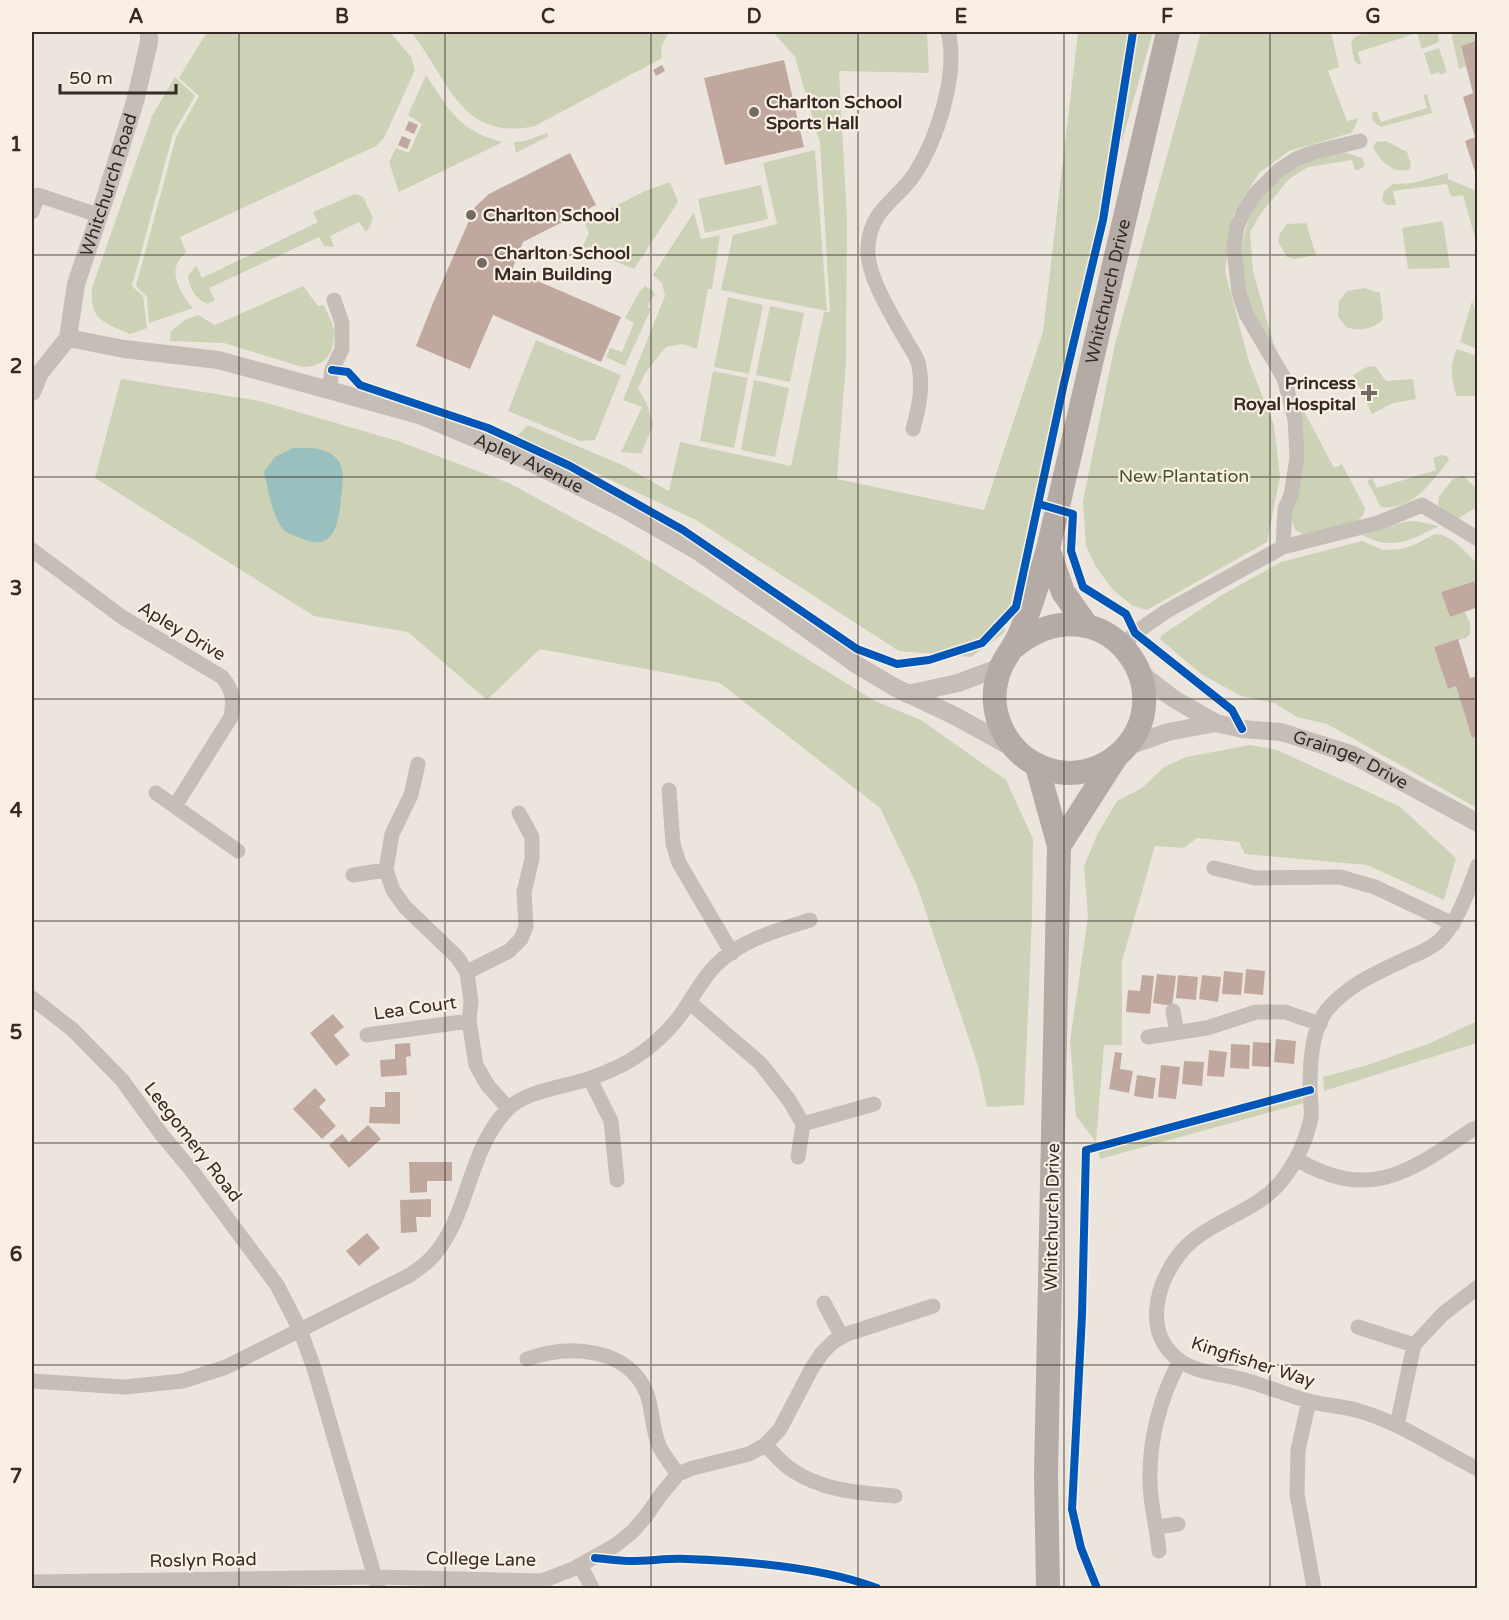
<svg xmlns="http://www.w3.org/2000/svg" width="1509" height="1620" viewBox="0 0 1509 1620" font-family="'Varela Round',sans-serif">
	<style>
		.green { fill: #cdd2b6 }
		.water { fill: #99bfbe }
		.building { fill: #c1a89e }
		.lines { fill: none; stroke-linecap: round; stroke-linejoin: round }
		.minor { stroke: #c5bdb7; stroke-width: 15 }
		.tertiary { stroke: #c5bdb7; stroke-width: 18 }
		.primary { stroke: #b4aba6; stroke-width: 24 }
		.cycleway-casing { stroke: #faefe3; stroke-width: 11 }
		.cycleway { stroke: #0057b8; stroke-width: 8 }
		.grid { fill: none; stroke: #352a25; stroke-width: 1.5; stroke-opacity: 0.55 }
		.poi-dot { fill: #756b65; stroke: #faefe3; stroke-width: 2 }
		.labels { text-anchor: middle; dominant-baseline: central; stroke-width: 4.5; stroke-linejoin: round; paint-order: stroke }
		.poi-label { font-size: 18px; font-weight: bold; fill: #352a25; stroke: #faefe3; text-anchor: start }
		.street-label { font-size: 18px; fill: #352a25; stroke: #faefe3 }
		.park-label { font-size: 18px; fill: #455528; stroke: #faefe3 }
		.neatline { fill: none; stroke: #352a25; stroke-width: 2 }
		.grid-label { font-size: 20px; text-anchor: middle; font-weight: bold; fill: #352a25 }
	</style>
	<rect width="100%" height="100%" fill="#ece5dd"/>
	<path class="green" d="M207,32H390L411,57L415,70L384,138L376,146L180,237L186,252C184,255 178,260 177,264C171,279 184,298 193,308L149,323L147,297L136,286L176,137L199,96L179,78Z
		M411,32H669L661,47L662,58L535,126C460,142 449,79 411,32Z
		M773,32H927L929,73L839,71L847,219L846,361L837,479L984,510L1043,332L1078,32H1153L1090,253L1004,633L971,657L899,651L696,520L517,436L528,425L622,465L669,491L680,442L791,466L824,312H830L820,143L795,57Z
		M1201,32H1331L1339,67L1328,71L1347,121L1358,118L1356,125L1351,133L1289,151L1259,173L1233,215L1225,271L1249,362L1274,425L1280,477L1267,542L1147,610L1133,606L1113,590L1096,567L1086,546L1083,501L1115,344Z
		M1369,32H1438L1439,42L1422,49L1417,33L1358,52L1361,64H1358L1354,61L1351,42L1356,36Z
		M1451,32H1477V40L1461,46L1466,66L1459,69Z
		M1439,48L1447,72L1440,75L1439,72L1431,75L1424,53Z
		M426,75C449,110 460,132 503,142L399,192L389,162L396,148L409,153L422,124L408,115Z
		M175,77L195,96L173,134L132,286L143,296L147,328L130,334C105,323 89,320 92,288L152,116Z
		M1427,94L1432,113L1381,127C1375,124 1370,119 1373,112L1377,111L1381,122L1427,108L1423,95Z
		M547,133L549,136L516,153L514,142L525,141Z
		M1386,141L1407,152L1411,164L1410,169C1393,175 1380,161 1373,147L1376,142Z
		M815,150L827,311L721,290L733,235L777,224L763,163Z
		M1342,151L1362,158L1365,165L1359,170H1355L1352,160L1308,167L1289,179L1262,212L1250,232L1253,271L1273,342L1286,377L1334,468L1342,464L1365,508L1363,516L1357,521L1305,535L1295,530L1291,518L1301,434L1244,292L1240,256L1245,232L1250,215L1259,200L1276,180L1301,163Z
		M1448,173V179L1474,190L1475,187L1477,188V245L1463,195L1451,197L1447,184L1393,191L1396,205H1386L1382,200L1384,191L1393,184L1413,183Z
		M670,182L678,202L634,269L582,248L589,233L583,218L595,212L598,215L645,191Z
		M761,185L768,219L705,233L698,199Z
		M355,194L363,197L373,218L370,227L366,232L359,222L330,236L334,247L324,246L319,237L209,288L215,300L207,304C196,300 189,287 188,276L196,266L202,278L318,222L313,212Z
		M694,212L701,239L720,235L712,289H708L697,349L682,344L666,347L646,372L638,388L647,404L653,425L641,454L621,452L642,407L623,400L665,296L662,283L653,275Z
		M1443,221L1450,268L1408,269L1402,228Z
		M1306,223L1316,255L1294,259L1287,257L1278,242L1280,233L1287,224Z
		M303,286L318,306L324,305C327,313 334,324 334,333C334,355 324,367 302,367L224,343L170,341L171,331L187,319L198,315L215,325Z
		M645,286L653,291L655,296L652,297L648,307L651,309L625,366L606,357L610,348L622,352L634,323L625,318L640,291Z
		M1364,288L1380,293L1383,319C1375,329 1358,332 1346,327L1338,316L1339,301L1347,291Z
		M728,297L763,305L749,374L714,367Z
		M1472,301L1477,314V349L1460,342Z
		M770,306L804,313L790,382L756,375Z
		M536,340L621,375L595,440L580,441L508,411Z
		M1457,349L1477,356V396H1457C1451,381 1449,365 1457,349Z
		M1375,366L1386,381L1413,379L1416,399L1393,403L1372,414L1353,375L1367,367Z
		M713,371L748,378L734,448L700,441Z
		M121,379L260,401L398,441L509,483L623,545L875,701L921,720L1006,780L1033,839L1032,918L1024,1105L987,1107L978,1066L916,883L880,808L720,683L540,649L487,700L408,632L314,616L95,478Z
		M754,380L789,388L775,457L741,450Z
		M1442,455L1447,456L1449,460C1432,482 1412,511 1381,507L1367,481L1372,478L1377,488L1436,470L1433,458Z
		M1463,476L1477,489V507L1457,519L1443,514L1438,504L1439,496L1453,479Z
		M1416,521L1439,526C1413,539 1391,552 1363,535L1404,522Z
		M1435,534C1451,534 1466,553 1477,563V580L1441,592L1450,616L1465,612L1470,623V634L1466,638L1435,647L1448,689L1456,686L1472,738L1477,736V808L1327,724L1297,717L1274,703L1241,696L1201,674L1160,639L1162,635L1222,595L1281,562L1362,541L1383,550L1400,549L1414,545Z
		M1250,745L1277,750L1399,806L1456,858L1444,900L1367,865L1245,854L1239,842L1197,838L1184,848L1155,846L1122,961V1045H1104L1096,1142L1299,1089L1304,1103L1100,1159L1096,1142L1076,1116L1070,1041L1088,917L1084,866L1097,835L1117,801L1142,788L1164,767L1186,757Z
		M1477,1021V1043L1324,1091L1323,1077L1364,1066L1428,1044Z"/>
	<path class="water" d="M293,448C308,448 326,446 337,459C346,470 342,485 341,498C339,520 335,553 303,539C297,536 287,534 283,529C271,514 269,490 264,472L275,457Z"/>
	<path class="building" d="M1478,40V178H1477L1465,141L1475,137L1463,97L1473,93L1461,46Z
		M784,60L804,147L725,165L704,78Z
		M662,65L665,71L656,76L653,70Z
		M409,121L418,125L414,134L405,130Z
		M402,136L411,140L407,149L398,145Z
		M570,153L596,205L523,242L512,270L621,317L601,362L493,315L470,369L416,346L433,303L475,207L489,194Z
		M1478,580V607L1450,617L1441,592Z
		M1458,639L1470,678L1478,676V736L1472,738L1456,686L1448,689L1434,647Z
		M1246,969L1265,971L1263,995L1244,993Z
		M1224,971L1243,973L1241,995L1222,994Z
		M1157,974L1176,976L1172,1006L1153,1003Z
		M1142,975L1154,976L1150,1014L1126,1012L1128,990L1140,991Z
		M1178,975L1198,977L1196,1000L1176,998Z
		M1202,975L1221,977L1218,1002L1199,999Z
		M333,1014L344,1027L334,1035L350,1055L336,1066L310,1033Z
		M1276,1039L1296,1041L1294,1064L1274,1062Z
		M1253,1042L1271,1043L1270,1067L1252,1066Z
		M410,1043L411,1056L406,1057L407,1075L381,1077L380,1060L395,1059V1044Z
		M1231,1044L1250,1045L1249,1069L1230,1068Z
		M1209,1050L1227,1052L1224,1077L1207,1076Z
		M1115,1052L1122,1053L1120,1069L1133,1071L1129,1093L1109,1089Z
		M1184,1061L1204,1062L1202,1086L1182,1084Z
		M1161,1065L1180,1067L1176,1099L1158,1097Z
		M1137,1075L1156,1078L1153,1099L1134,1096Z
		M315,1088L326,1100L319,1107L336,1126L322,1139L293,1109Z
		M385,1092H400V1124L369,1123L370,1107H385Z
		M368,1125L381,1139L349,1168L329,1145L342,1134L349,1142Z
		M409,1162H452V1181H427V1192L410,1193Z
		M431,1199V1217H416L417,1232L401,1233L400,1200Z
		M367,1233L380,1248L359,1266L346,1251Z"/>
	<g class="lines">
		<path class="minor" d="M32,212L38,195L98,215
			M329,390L332,370L342,349V323L334,300
			M913,429C919,407 923,389 919,366C918,358 911,349 907,342C893,317 865,274 868,246C871,209 896,201 914,175C937,140 959,73 948,32
			M1283,547L1285,509L1291,495L1297,458L1295,419L1284,378L1246,314L1239,293L1234,248L1237,227L1244,211L1255,194L1278,171L1296,159L1314,152L1360,141
			M32,550L122,617L222,677C233,690 234,700 231,717L175,806
			M1123,646L1135,633L1165,612L1283,547L1378,523L1422,505L1478,539
			M418,764L411,795L392,834L386,870L393,890L405,907L457,957L467,972L471,1002L469,1021L476,1065L488,1086L508,1108
			M669,790L673,844L679,863L732,953
			M156,793L238,851
			M1478,865C1469,888 1457,925 1438,942C1429,949 1418,954 1408,958C1379,972 1348,984 1327,1010C1311,1030 1310,1064 1310,1089C1310,1098 1312,1109 1311,1118C1306,1140 1297,1161 1283,1179C1256,1215 1204,1220 1178,1256C1156,1286 1143,1333 1179,1360C1197,1374 1227,1374 1248,1381C1268,1387 1288,1395 1308,1401C1324,1405 1340,1406 1356,1410C1400,1422 1437,1449 1478,1469
			M1214,868L1255,878L1340,877L1375,887L1453,924
			M353,875L386,870
			M467,972L509,951L521,939L526,926L524,892L532,859V837L519,813
			M32,998L73,1030L122,1080L162,1135L192,1171L277,1285L300,1330L314,1368L378,1588
			M689,1002L760,1063L789,1100L803,1124
			M1173,1011L1177,1032
			M367,1035L469,1021
			M1148,1037L1207,1028L1256,1012H1285L1320,1024
			M590,1079L611,1121L617,1180
			M798,1157L803,1124L874,1104
			M1296,1159C1371,1203 1410,1171 1473,1129L1478,1128
			M824,1303L842,1337
			M1358,1327L1414,1345
			M527,1359C569,1344 628,1347 647,1394C653,1411 652,1431 660,1448C665,1457 672,1466 678,1474
			M32,1381L125,1387L183,1381L226,1367L410,1275C418,1269 428,1263 434,1255C470,1213 468,1150 507,1110C525,1090 567,1087 591,1078C601,1075 611,1070 620,1066C644,1054 667,1034 682,1013C693,997 702,979 716,965C741,940 778,930 810,920
			M1309,1401L1298,1450L1297,1494L1314,1588
			M1397,1425L1414,1345L1443,1314L1478,1287
			M765,1445C774,1453 782,1464 792,1470C823,1491 860,1493 895,1496
			M1157,1527L1178,1524
			M1159,1551C1157,1528 1150,1504 1150,1481C1149,1440 1160,1397 1180,1361
			M580,1565L592,1588
			M32,1582L376,1577L542,1581L573,1569L616,1545L633,1531L646,1516L660,1496L678,1474L693,1468L749,1454L765,1445L780,1429L812,1368L822,1353L833,1342L847,1334L933,1306"/>
		<g class="tertiary">
			<path id="s1" d="M68,338L124,349L218,360L329,390L419,415L524,459L622,508L699,552L857,665L896,688L955,716L1013,748"/>
			<path id="s2" d="M68,338L76,284L107,192L136,98L149,42V32"/>
			<path d="M32,392L40,373L68,338"/>
			<path id="s3" d="M1140,673L1174,699L1216,723L1242,729L1281,732L1351,754L1478,823"/>
			<path d="M907,694L958,683L1001,667"/>
			<path d="M1126,747L1168,732L1216,723"/>
		</g>
		<g class="primary">
			<path d="M1048,549L1063,592L1087,626"/>
			<path id="s4" d="M1015,646C1103,576 1188,692 1119,754C1100,771 1071,778 1047,769C1005,755 983,708 1001,667C1007,654 1015,646 1021,631C1032,604 1040,577 1048,549L1168,32"/>
			<path d="M1037,766L1059,846L1046,1474L1048,1588"/>
			<path d="M1059,846L1116,757"/>
		</g>
		<defs>
			<path id="cycleway" d="M332,370L348,372L360,385L488,428L570,466L683,530L857,649L897,664L929,660L982,643L1016,607L1064,383L1103,220L1133,32
				M1039,504L1073,514L1071,551L1083,587L1126,614L1135,633L1232,710L1242,729
				M595,1558C607,1559 619,1561 631,1561C650,1561 668,1558 687,1559C744,1561 824,1568 877,1588
				M1097,1588L1081,1548L1072,1509L1082,1315L1086,1150L1310,1090"/>
		</defs>
		<use href="#cycleway" class="cycleway-casing"/>
		<use href="#cycleway" class="cycleway"/>
	</g>
	<path class="grid" d="M239,32V1588M445,32V1588M651,32V1588M858,32V1588M1064,32V1588M1270,32V1588M32,255H1478M32,477H1478M32,699H1478M32,921H1478M32,1143H1478M32,1365H1478"/>
	<g class="poi-dot">
		<circle cx="754" cy="112" r="6"/>
		<circle cx="471" cy="215" r="6"/>
		<circle cx="482" cy="263" r="6"/>
		<path d="M1366 384h6v6h6v6h-6v6h-6v-6h-6v-6h6z"/>
	</g>
	<g class="labels">
		<g class="poi-label">
			<text x="766" y="102">Charlton School<tspan x="766" dy="21">Sports Hall</tspan></text>
			<text x="483" y="215">Charlton School</text>
			<text x="494" y="253">Charlton School<tspan x="494" dy="21">Main Building</tspan></text>
			<text x="1356" y="383" text-anchor="end">Princess<tspan x="1356" dy="21">Royal Hospital</tspan></text>
		</g>
		<g class="street-label">
			<text stroke="none"><textPath href="#s2" startOffset="159">Whitchurch Road</textPath></text>
			<text stroke="none"><textPath href="#s4" startOffset="834">Whitchurch Drive</textPath></text>
			<text stroke="none"><textPath href="#s1" startOffset="480">Apley Avenue</textPath></text>
			<text transform="translate(182 631) rotate(31)">Apley Drive</text>
			<text stroke="none"><textPath href="#s3" startOffset="232">Grainger Drive</textPath></text>
			<text transform="translate(415 1008) rotate(-8)">Lea Court</text>
			<text transform="translate(193 1142) rotate(52)">Leegomery Road</text>
			<text transform="translate(1052 1217) rotate(-89)">Whitchurch Drive</text>
			<text transform="translate(1253 1362) rotate(18)">Kingfisher Way</text>
			<text transform="translate(481 1559) rotate(1)">College Lane</text>
			<text transform="translate(203 1560) rotate(-1)">Roslyn Road</text>
		</g>
		<g class="park-label">
			<text x="1184" y="476">New Plantation</text>
		</g>
	</g>
	<rect width="1509" height="1620" fill="none" stroke="#faefe3" stroke-width="66"/>
	<path d="M60 84v9h116v-9" fill="none" stroke="#352a25" stroke-width="3"/>
	<text x="69" y="84" font-size="18" fill="#352a25" stroke="#faefe3" stroke-width="4.5" paint-order="stroke">50 m</text>
	<rect x="33" y="33" width="1443" height="1554" class="neatline"/>
	<g class="grid-label">
		<text x="136" y="23">A</text>
		<text x="342" y="23">B</text>
		<text x="548" y="23">C</text>
		<text x="754" y="23">D</text>
		<text x="961" y="23">E</text>
		<text x="1167" y="23">F</text>
		<text x="1373" y="23">G</text>
		<text x="16" y="151">1</text>
		<text x="16" y="373">2</text>
		<text x="16" y="595">3</text>
		<text x="16" y="817">4</text>
		<text x="16" y="1039">5</text>
		<text x="16" y="1261">6</text>
		<text x="16" y="1483">7</text>
	</g>
</svg>
